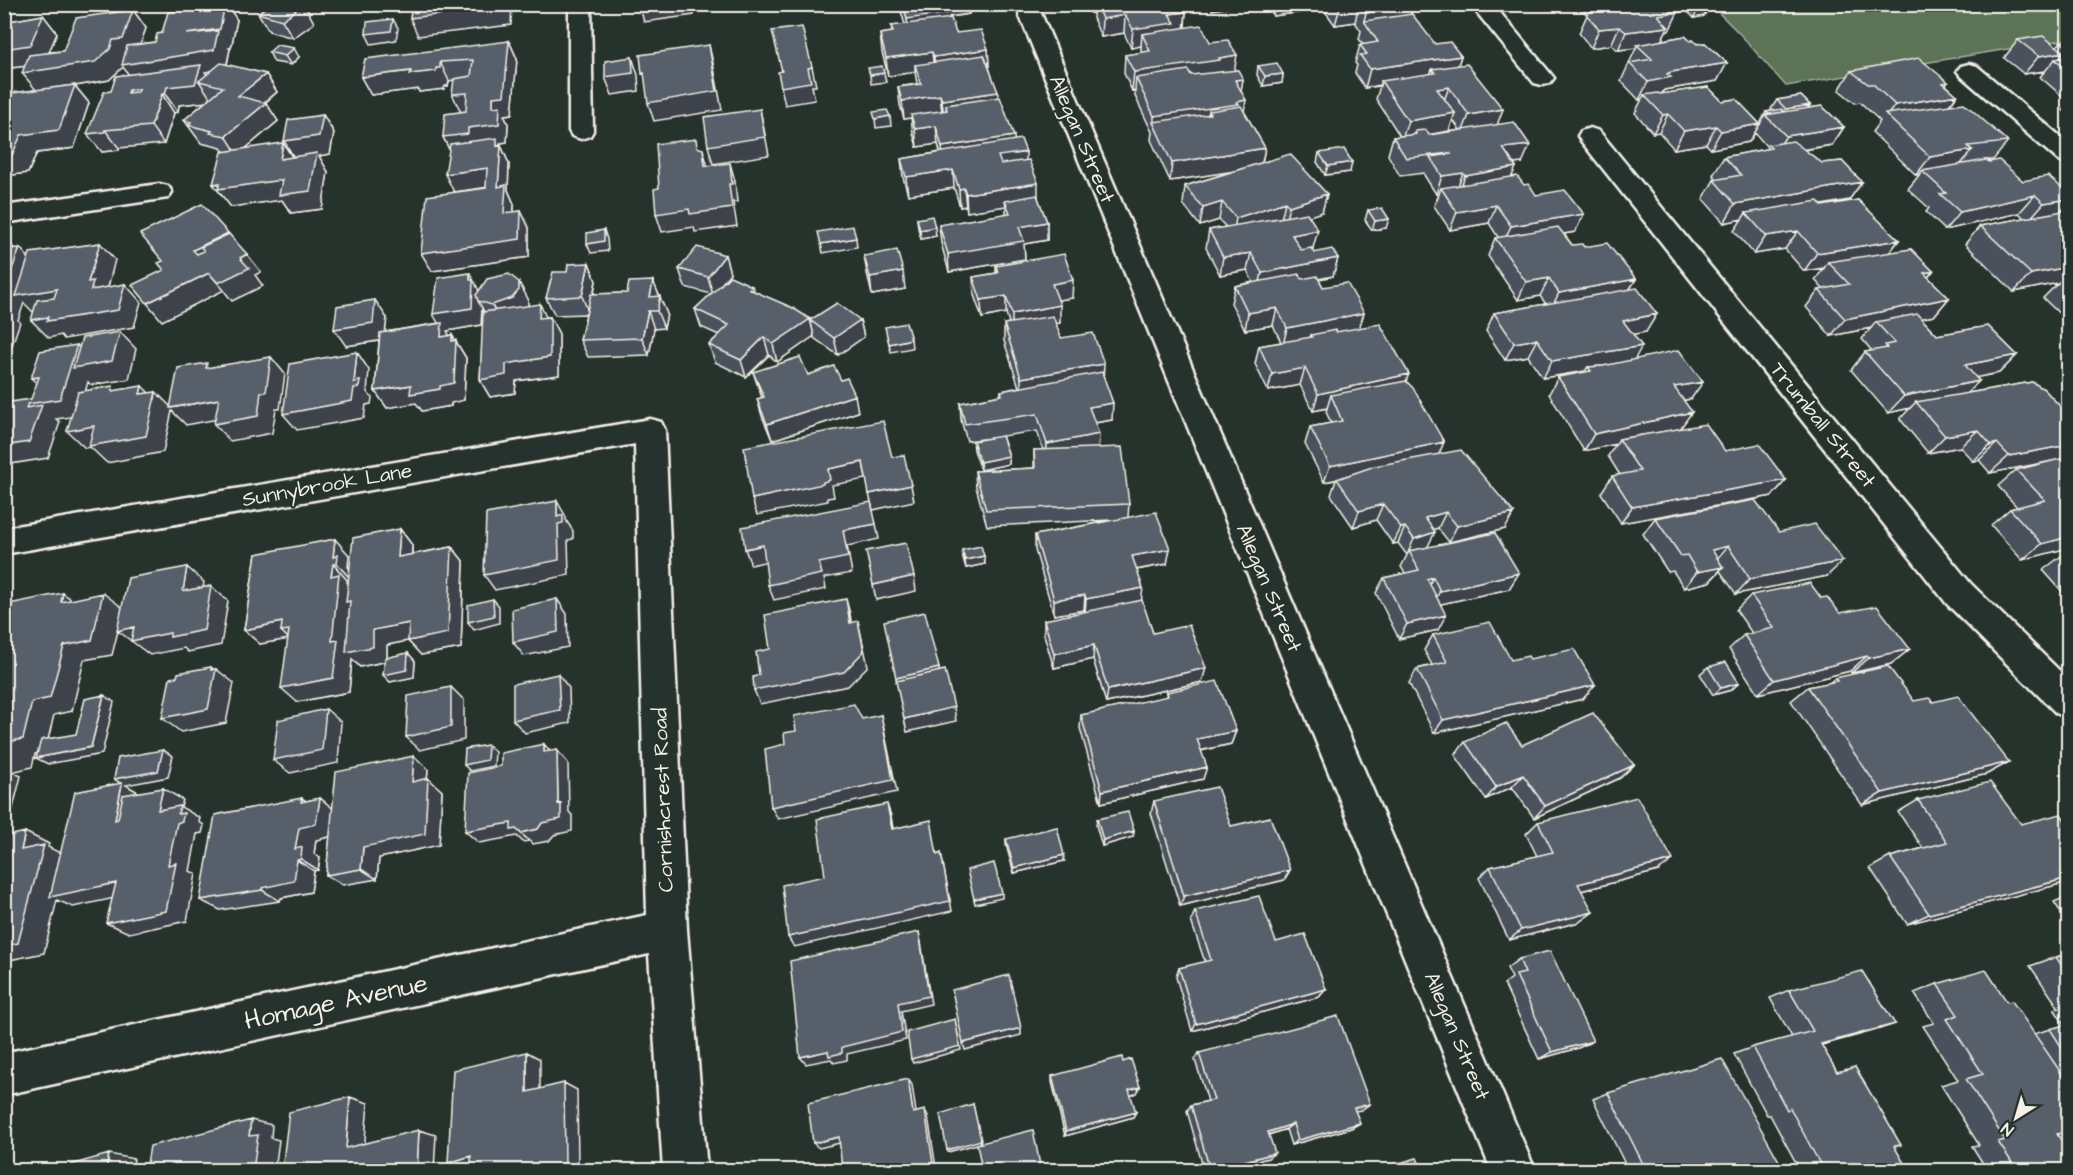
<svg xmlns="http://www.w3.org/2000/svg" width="2073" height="1175" viewBox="0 0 2073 1175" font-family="'Architects Daughter',sans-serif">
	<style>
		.green { fill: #5b7358; stroke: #a8b2a0; stroke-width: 1.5 }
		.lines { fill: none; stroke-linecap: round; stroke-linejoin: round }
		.minor-casing { stroke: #f4f1e8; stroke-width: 5 }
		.minor { fill: #26332d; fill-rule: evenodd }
		.wall { fill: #4a515c; stroke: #f4f1e8; stroke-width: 1.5; fill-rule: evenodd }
		.shaded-wall { fill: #3c424b; stroke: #f4f1e8; stroke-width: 1.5 }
		.building { fill: #565e6b; stroke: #f4f1e8; stroke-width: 1.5; fill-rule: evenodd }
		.labels { text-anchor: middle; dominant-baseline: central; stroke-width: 4.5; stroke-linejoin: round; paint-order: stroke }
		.street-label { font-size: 21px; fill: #f4f1e8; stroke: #26332d }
		.near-street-label { font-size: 26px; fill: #f4f1e8; stroke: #26332d }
	</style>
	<rect width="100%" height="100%" fill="#26332d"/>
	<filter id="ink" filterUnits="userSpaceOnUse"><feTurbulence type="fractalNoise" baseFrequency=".0167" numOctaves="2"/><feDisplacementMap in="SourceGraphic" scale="12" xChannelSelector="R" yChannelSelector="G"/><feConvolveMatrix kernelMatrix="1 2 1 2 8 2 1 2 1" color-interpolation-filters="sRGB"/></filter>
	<g filter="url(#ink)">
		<path class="green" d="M1711,5H2068V39L1786,86L1740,34Z"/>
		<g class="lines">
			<defs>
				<path id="minor" d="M569,4H591L593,131L590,136L581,139L572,136L569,131Z
					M1015,4H1037L1535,1170H1491Z
					M1470,4H1493L1550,73L1554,78L1550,83L1542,85L1534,83Z
					M1969,64L1977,66L2068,143V163L2059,161L1961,76L1957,71L1961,66Z
					M1590,128L1599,131L1971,584L2068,679V718L2056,713L1947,604L1581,141L1578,136L1581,131Z
					M159,184L168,186L172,192L168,198L4,223V206Z
					M650,419L661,422L665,430L687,930L707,1170H663L649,954L4,1095V1053L647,915L635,444L4,554V528Z"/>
			</defs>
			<use href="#minor" class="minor-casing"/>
			<use href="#minor" class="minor"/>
		</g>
		<path class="wall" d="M259,4H341L339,8H306L314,23L293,38L269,31L258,13L264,9H262Z
			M899,4H968L969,14L949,17V19L956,33L988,49L989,67L998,98L1014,140L1026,160L1038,198L1047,222V240L1024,244L1025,259L949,272L941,243L939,225L1006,214V206L967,212L966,206L960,207L954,188L908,195L903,177L901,159L940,152L938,144L917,147L913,133L911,118L904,119L900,105L898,87L917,84L915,72L888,76L882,52L880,34L892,32L891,26L905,25Z
			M1087,4H1182L1186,12L1185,28L1210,42L1243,79L1241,91L1244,111L1265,148L1262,163L1327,194L1322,212L1309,216L1313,248H1311L1314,253L1338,258L1333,276L1319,279L1323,287L1364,313L1359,328L1406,381L1439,454L1505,529L1449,542L1438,528L1433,529L1427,547L1509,589L1441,604L1438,630L1399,639L1376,593L1384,578L1405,573L1401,567L1407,555L1398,543L1393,544L1376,520L1353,527L1331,495L1336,480L1324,482L1305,444L1310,427L1331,423L1326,412L1327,408L1313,411L1300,385L1268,391L1255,364L1259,346L1281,342L1273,325L1245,330L1231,303L1235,286L1253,282L1247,270L1220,275L1206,248L1209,230L1226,227L1219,220L1200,226L1183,204L1185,186L1237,170L1170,181L1151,140L1152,132L1135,96V90L1132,91L1124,73L1125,55L1141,53V46L1131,48L1124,33L1101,37L1093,18V12L1091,13Z
			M1266,4H1303L1302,12L1273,16Z
			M1323,4H1412L1413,6L1410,14L1435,44L1461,56L1458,65L1522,163L1513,164L1516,167L1511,177L1536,195L1584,214L1575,232L1564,234L1572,245L1584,247L1636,279L1630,289L1646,332L1633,334L1634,360L1691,399L1683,400L1681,428L1725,451L1786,480L1772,496L1621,523L1601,493L1612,476L1620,475L1608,456L1616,444L1584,451L1549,394L1558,377L1585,371L1543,378L1528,356L1505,360L1486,331L1494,313L1546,304L1540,296L1518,300L1488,256L1495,238L1498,237L1489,223L1450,230L1434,206L1439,194H1436L1424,175V173L1400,176L1388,155L1393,137L1400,136L1376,99L1380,86L1365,88L1355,73L1357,65L1355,63L1360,45L1363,44L1359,39L1361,31L1355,22L1335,25L1322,7ZM1453,120L1460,130L1429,135L1449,131Z
			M1586,4H1710L1704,16L1694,18L1687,11L1678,12L1669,31H1666L1662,40L1685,36L1690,41L1693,40L1697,44L1705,43L1727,63L1717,81L1664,90L1662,94L1708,87L1722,101L1736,99L1760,124L1766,112L1773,111L1771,109L1777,100L1801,96L1810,105L1808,108L1822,106L1844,127L1832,145L1805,150L1822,163L1842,161L1862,182L1849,200L1821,205L1822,206L1858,200L1899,240L1889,253L1911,249L1933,271L1928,277L1949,298L1934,316L1921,318L1937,335L1988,326L2017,355L1999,373L1976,377L1979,381L1967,393L2032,382L2044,389L2068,415V548L2022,560L1991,525L2010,509L2017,507L1998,486L2016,470L2060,459L1990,473L1979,460L1973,461L1960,447L1928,453L1900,419L1910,408L1888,413L1851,370L1865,352L1872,351L1862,339L1871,328L1831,336L1806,307L1819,290L1823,289L1815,280L1824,268L1804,271L1785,249L1754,254L1734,231L1742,219L1724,223L1703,199L1714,180H1718L1713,175L1724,157L1766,149L1767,147L1755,133L1749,142L1711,149L1706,144L1674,149L1659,132L1653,133L1635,113L1642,99L1639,100L1621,81L1636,48L1618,50L1611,45L1591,48L1579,33L1587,15L1584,11Z
			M133,10L146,28L140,44L155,42L237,20L231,48H229L230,49L227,65L266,74L277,92L265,103H266L278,121L246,148L294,157L323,115L334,133L330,154L319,156L328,172L322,209L291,213L282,200L231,207L213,184L224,151H223L221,148L201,143L184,120L205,102L179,105L178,112L174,113L164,144L119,148V150L102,152L111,91L129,74L123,67L109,80L75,86L89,103L74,148L37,153L28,173L4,176V93L5,94L36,90L25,66L11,68L4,22L43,15L57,33L49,52L63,51ZM139,89L137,92L128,93L129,90Z
			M2018,40L2057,46L2061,42L2068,41V101L2040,77L2045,71L2024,74L2004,58Z
			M509,41L517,59L512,114L504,115L508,124L507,142L500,143L509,164L508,190L514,204V212L521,211L529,228V257L432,271L486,188L449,149L443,137L461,112L454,80L449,81L448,86H445L444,89L419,92L418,89L371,95L361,77Z
			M269,52L299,57L291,65L274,62Z
			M1258,66L1283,74L1282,83L1263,86L1257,75Z
			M1851,71L1948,82L1946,85L1957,95L1950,105L2008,142L1993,160H1986L2023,181L2068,193V203L2062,211L2068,216V322L2043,298L2058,283L2014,292L1965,244L1980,226L2024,218L2019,213L1945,230L1926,212L1929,208L1908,189L1920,174L1916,175L1872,132L1880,121L1860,102L1855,103L1839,90Z
			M2068,104V115L2063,110Z
			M1319,153L1350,172L1325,175L1317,162Z
			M1368,210L1386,228L1372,230L1365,220Z
			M917,219L936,236L921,239L918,228Z
			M725,255L730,273L720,286H752L754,291L810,319L814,336L777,362L769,355L746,377L715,362L709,345L719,335L701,327L695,309L711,294L685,287L679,269Z
			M864,256L905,289L872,295L867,273Z
			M589,263L596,281L594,294L627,293L653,281L667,314L664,328L654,329L649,355L588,357L580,340L586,314L555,315L546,298L567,272Z
			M996,266L1072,298L1058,300L1060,323L1056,324L1061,338L1103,375L1112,420L1095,423L1098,448L1129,504L1128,517L1167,564L1137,570L1141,600L1153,633L1202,682L1106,703L1093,659L1054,668L1044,635V620L1085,612L1084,610L1054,615L1035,550V535L1111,520L987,526L976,487L975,471L1034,468V450H1043L1037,431L1002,436L1009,456V464L981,470L974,450L973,441L991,438L967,441L961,420L960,403L1001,395V391L1019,387L1004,341V324L1009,323L1006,313L982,318L974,295L973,277L996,273Z
			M479,291L528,299V305L546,317H550L559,334V375L516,381L515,393L490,397L480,380L484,312L482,308L481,325L447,331L449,336L452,335L466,358L464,400L451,403V406L422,411L416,403L387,408L375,391L379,341L346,346L387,318L385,332L439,323Z
			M810,320H860L864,337L838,355L814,338Z
			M753,372L808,375L858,412L772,440L762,416L757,399L762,398Z
			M1655,518L1779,532L1827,576L1736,594L1720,571L1709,582L1684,588L1673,571L1668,572L1643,534Z
			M400,529L412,545V554L452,547L464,562L461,648L421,655L408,641L387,645V658L408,653L415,661L414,677L390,682L384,662L360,667L352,659L349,692L297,702L288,639L260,644L244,630L256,554L349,555L348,567L350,569Z
			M962,550L984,556L985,564L966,568L963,558Z
			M2068,553V598L2043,570L2064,554Z
			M1751,595L1821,598L1840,613L1910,649L1891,664L1851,673L1850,671L1758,694L1729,649L1744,635L1752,633L1736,610Z
			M1433,635L1511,660L1530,659L1583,699L1434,733L1409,683L1417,669L1432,665L1424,650Z
			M1708,667L1739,683L1731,690L1713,695L1700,674Z
			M1835,678L1914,701L2009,762L1987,774L1862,805L1791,701L1808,687L1829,683Z
			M1167,692L1236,731L1231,744L1201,751L1203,779L1101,803L1080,728L1081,715L1166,697Z
			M1465,742L1522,745L1634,765L1620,778L1534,818L1512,787L1486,799L1455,755Z
			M428,769L427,778L442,791L439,845L379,858L377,879L343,885L326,875L330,837L316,840L314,854L320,858L318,870L314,871L311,892L281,898L280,901L220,910L200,900L302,798L306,801L320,798L332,808Z
			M1918,800L2021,824L2068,882L1907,924L1870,868L1890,857L1923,848L1898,812Z
			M1154,801L1231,826L1290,870L1284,880L1180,906L1151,813Z
			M1097,819L1134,831L1133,837L1102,846L1096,825Z
			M1538,822L1658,871L1581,891L1593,912L1579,922L1509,940L1479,878L1490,867L1537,856L1526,834Z
			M1006,839L1064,861L1014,873L1006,845Z
			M2068,896V923L2054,902Z
			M1195,911L1276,942L1326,989L1319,997L1192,1031L1176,977L1179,968L1205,962L1191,921Z
			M2068,954V1131L2057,1134L2068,1170H1987L1972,1146L1979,1145L1941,1085L1958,1080L1923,1026L1934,1023L1914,993L1937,984L2007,1002L2034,1034L2065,1025L2054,1009L2059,1008L2030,966L2056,957Z
			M1519,959L1593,1041L1578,1048L1539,1059L1504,984L1512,978L1507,968Z
			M1789,990L1895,1024L1873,1031L1821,1045L1837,1072L1894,1146L1878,1170H1798H1800L1770,1115H1767L1734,1054L1753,1047L1792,1037L1770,998Z
			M1199,1053L1370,1104L1361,1110L1355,1111L1360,1123L1351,1128L1291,1145L1286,1129L1269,1135L1268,1158L1223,1170H1204L1187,1111L1191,1105L1208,1101L1195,1060Z
			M1123,1062L1140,1087L1137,1093L1131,1095L1133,1117L1065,1136L1052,1082V1076Z
			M1608,1093L1784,1170H1628L1593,1099Z"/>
		<path class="shaded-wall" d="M225,4H227L237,20L231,48H229L230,49L226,68L205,72L213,84L199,81L209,96L207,102L179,105L178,112L165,94L135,83L123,67L109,80L75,86L89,103L74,148L37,153L28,173L4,176V156L37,91L22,73L113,40L133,10L146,28L136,57L186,34Z
			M304,4L314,23L293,38L282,20Z
			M504,4H512L511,25L418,36L410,18Z
			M639,4H693L694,15L644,22Z
			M840,4H859L841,7Z
			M945,4H968L969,14L949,17L950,31L909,37L907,19Z
			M1091,4H1093V12L1091,13Z
			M1212,4H1238L1237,6L1212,10Z
			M1275,4H1303L1302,12L1273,16Z
			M1356,4H1359L1355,22L1335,25L1340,7Z
			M1559,4H1575L1558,7Z
			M1676,4H1690L1687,11L1672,13Z
			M1700,4H1710L1704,16L1694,18Z
			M1413,6L1408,24L1364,21L1366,13Z
			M1186,12L1184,30L1142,34L1141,46L1131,48L1133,29L1169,14Z
			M43,15L57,33L44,64L11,68L4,82V49Z
			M1125,15L1124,33L1101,37L1102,19Z
			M393,19L398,28L396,40L371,44L366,34Z
			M1619,27L1611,45L1591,48L1599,29Z
			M1668,27L1659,45H1637L1636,48L1618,50L1626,32Z
			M509,41L517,59L512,114L504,115L508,124L507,142L500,143L509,164L508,190L514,204L513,231L504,213L498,187L500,153L452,155L443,137L468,128L493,107V97Z
			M709,45L713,63L722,110L654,121L648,103Z
			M294,48L299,57L291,65L285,56Z
			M988,49L989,67L935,75L934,57Z
			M932,52L934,70L915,65V72L888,76L886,58Z
			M2064,52L2057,61L2055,59L2045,71L2024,74L2039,56Z
			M1237,55L1234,73L1136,78L1135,90L1132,91L1134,72Z
			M1461,56L1455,74L1435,73L1432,69L1429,78L1381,81L1380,85L1365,88L1370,69Z
			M632,57L638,75L639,91L612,95L605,77Z
			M440,62L449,81L448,86H445L444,89L419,92L418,89L371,95L361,77L436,68Z
			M1727,63L1717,81L1664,90L1661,95H1644L1642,99L1639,100L1648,82L1671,72Z
			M812,67L816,86H812L815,100L785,105L781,87L808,68Z
			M884,73L886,82L871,84L870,75Z
			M266,74L277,92L250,114L238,96Z
			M1283,74L1282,83L1263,86L1265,76Z
			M1243,79L1240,97L1235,80Z
			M1449,87L1442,106L1437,89Z
			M998,92L999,110H947L946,105L947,118H944L942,100Z
			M467,93L475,111L461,112L452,94Z
			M162,94L174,113L164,144L151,126Z
			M940,95L942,113L904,119L902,101Z
			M1957,95L1943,113L1887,116L1895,105Z
			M1246,100L1243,118L1210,114L1209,111L1206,126L1154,124V116Z
			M266,103L278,121L238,155L226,136Z
			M1810,105L1804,114L1780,118L1786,109Z
			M760,109L769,155L713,164L708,146Z
			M1503,109L1496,128L1462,133L1469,115Z
			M1455,113L1449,131L1415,137L1416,134L1415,131L1413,137L1402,139L1408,121Z
			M1668,114L1659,132L1653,133L1663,115Z
			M323,115L334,133L330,154L319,156L328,172L322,209L291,213L282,200L231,207L213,184L282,180L295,159L284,141Z
			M890,116L891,126L876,128L875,119Z
			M1760,124L1749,142L1711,149L1721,131Z
			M936,126L938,144L917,147L915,129Z
			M1716,126L1706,144L1674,149L1684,131Z
			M1844,127L1832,145L1774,154L1786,136Z
			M105,130L119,148V150L102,152L87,134Z
			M1014,136L1015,154L1026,152V170L944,165L942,147Z
			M283,143L295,161L280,159Z
			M1530,145L1522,163L1495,166L1503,148Z
			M1265,148L1261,167L1170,181L1172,163Z
			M703,149L708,167L705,166Z
			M1972,150L1958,168L1922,171L1920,174L1916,175L1930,157Z
			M1352,162L1350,172L1325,175L1328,166Z
			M730,163L735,181L737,202H733L737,226L695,232L694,227L662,232L656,214L729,184Z
			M1516,167L1508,185L1458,194L1465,176Z
			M487,168L496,186L454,192L445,174Z
			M953,170L954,188L908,195L906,177Z
			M1463,173L1456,191L1441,188L1439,194H1436L1442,176Z
			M1862,182L1849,200L1750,218L1746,213L1742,219L1724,223L1735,204Z
			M1038,183V201H1005L1006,206L967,212L966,194Z
			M964,188L966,206L960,207L959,189Z
			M1327,194L1322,212L1285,224L1289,206Z
			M2035,195L2019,213L1945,230L1960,212Z
			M2068,199V203L2057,216L2028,221L2044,203Z
			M1222,202L1219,220L1200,226L1203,208Z
			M1285,202L1281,220L1233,236L1236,218Z
			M1496,205L1489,223L1450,230L1457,212Z
			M521,211L529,228V257L432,271L421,253Z
			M1584,214L1575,232L1503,244L1511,226Z
			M1389,219L1386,228L1372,230L1375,221Z
			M1047,222V240L1024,244L1025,259L949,272L948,254L1019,227Z
			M935,227L936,236L921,239L920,230Z
			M604,230L607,239L608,251L591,253L587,244Z
			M1318,230L1313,248L1288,253L1292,235Z
			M1798,231L1785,249L1754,254L1766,236Z
			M228,233L242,251L207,268L193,250Z
			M856,238L857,247L823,253L821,244Z
			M1899,240L1885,258L1828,262L1824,268L1804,271L1817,253Z
			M100,243L115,260L106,295L91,290L88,282Z
			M12,246L18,253L20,248L73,307L34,313L24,303L18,320L20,322L6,363H4V291Z
			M1251,253L1247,270L1220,275L1223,257Z
			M247,254L261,272L255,275L263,286L232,301L218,283L240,258Z
			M725,255L730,273L713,295L708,277Z
			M1338,258L1333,276L1258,291L1262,273Z
			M589,263L596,281L589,314L582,296Z
			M2068,267V281L2061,280L2058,283L2014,292L2031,274Z
			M903,271L905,289L872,295L870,277Z
			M1933,271L1918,289L1924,273Z
			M209,273L224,290L162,321L147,303Z
			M470,273L479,291L478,301L482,308L481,325L447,331L452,340L441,337V328L433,314L470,280Z
			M1549,278L1540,296L1518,300L1526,282Z
			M1636,279L1625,297L1550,311L1559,293Z
			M1073,280L1072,298L1052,301V284Z
			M653,281L667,314L664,328L657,311L650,297Z
			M519,282L528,299V308L501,323L492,305Z
			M125,284L141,302L134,327L64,339L61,335L49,338L31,320Z
			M1006,296V313L982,318L981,300Z
			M1949,298L1934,316L1880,326L1876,322L1871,328L1831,336L1845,319Z
			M375,300L387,318L384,340L346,346L334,329Z
			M540,304L548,321L539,318Z
			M1060,305V323L1012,332V314Z
			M1277,308L1273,325L1245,330L1248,313Z
			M648,311L654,329L649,355L642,338Z
			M1364,313L1358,331L1312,337L1311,335L1309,340L1283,345L1287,328Z
			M1657,314L1646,332L1613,338L1623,321Z
			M550,317L559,334V375L516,381L515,393L490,397L480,380L506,364Z
			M810,319L814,336L777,362L773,344Z
			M860,320L864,337L838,355L834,338Z
			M120,332L136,349L129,379L91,385L88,382L78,416L56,419L60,422L48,458L4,465V446L28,404L77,345L95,362Z
			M452,335L466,358L464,400L451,403V406L422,411L416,403L387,408L375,391L411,385L440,386L452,341Z
			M764,337L769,355L746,377L741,360Z
			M911,339L912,348L891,352L889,344Z
			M1537,339L1528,356L1505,360L1514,343Z
			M1642,346L1632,364L1588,367L1585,371L1543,378L1552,361Z
			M357,352L369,370L367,392L372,398L371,404L366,405L364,418L297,430L283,414L354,382Z
			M2017,355L1999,373L1949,383L1965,365Z
			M271,357L285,374L280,409H276L272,433L230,441L214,424L261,392Z
			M1104,364L1103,381L1021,395V378Z
			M1305,368L1300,385L1268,391L1272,374Z
			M1409,374L1402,391L1331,395L1327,408L1313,411L1318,394Z
			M39,377L50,395L31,378Z
			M1979,381L1962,398L1916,402L1910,408L1888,413L1904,396Z
			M1703,382L1691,399L1662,404L1674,387Z
			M142,386L155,399L156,392L172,408L219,399L234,416L186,425L172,411L163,452L107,463L90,447L85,448L67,431L140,394Z
			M855,395L858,412L772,440L767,424Z
			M1113,403L1112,420L1088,424L1089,407Z
			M1692,412L1680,429L1619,439L1616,444L1584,451L1594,434Z
			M1978,430L1960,447L1928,453L1945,436Z
			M1099,434L1098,451L1046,460L1047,444Z
			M1444,442L1437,459L1324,482L1330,466Z
			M1997,443L1979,460L1973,461L1991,445Z
			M2068,445V458L1990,473L2009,456Z
			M1009,456V464L981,470L980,462Z
			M863,462L866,479L832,485L834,497L827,498L828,501L757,515L752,499L823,482L828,469Z
			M1786,480L1772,496L1621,523L1632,507Z
			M911,485L914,501L873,510L869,494Z
			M557,501L566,517V520L573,531V539L568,540L569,575L495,590L484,575L557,517Z
			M1383,504L1376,520L1353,527L1359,511Z
			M1446,512L1438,528L1418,534L1425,518Z
			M1514,513L1505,529L1449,542L1457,526Z
			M876,524L879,539L847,546L852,573L824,578L826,589L774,600L768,585L819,563L843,530Z
			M1405,527L1398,543L1393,544L1401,528Z
			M400,529L412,545L411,572L398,557Z
			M1435,532L1427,548L1409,551L1407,555L1414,539Z
			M2068,537V548L2022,560L2042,544Z
			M335,539L349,555L348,567L352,571L351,579L337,564L333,557Z
			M763,545L768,561L751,565L745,549Z
			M1728,546L1714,562L1712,550Z
			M452,547L464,562L461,648L421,655L408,641Z
			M1170,549L1167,564L1130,571L1132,556Z
			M984,556L985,564L966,568L965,560Z
			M1843,561L1827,576L1736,594L1750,579Z
			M333,564L347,580V582L353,589L373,630L409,623L422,638L387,645V661L360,667L352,659L349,692L297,702L281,688L332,641L331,576Z
			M187,567L204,582L200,606L183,591Z
			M1723,567L1709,582L1684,588L1697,572Z
			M1519,573L1509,589L1432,606L1440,591Z
			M914,576L916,591L876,600L873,585Z
			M1433,577L1425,593L1427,579Z
			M211,586L228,601L221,645L188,652L184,648L150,655L118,631L112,655L84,660L72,711L54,715L45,752L35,754L32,767L12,772L21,776L9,824L4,825V756L32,702L64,646L103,593L123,608Z
			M1143,588L1141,603L1085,614L1086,599Z
			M63,593L83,609L61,602Z
			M1085,595L1084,610L1054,615V600Z
			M493,599L499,606V623L474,630L468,622Z
			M557,599L567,614L568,647L524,656L513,642Z
			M846,599L850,614L854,638L850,623Z
			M1446,615L1438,630L1399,639L1407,624Z
			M858,621L868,666L848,686L760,704L754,690Z
			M282,622L289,630L281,631L289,639L260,644L244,630Z
			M1094,645L1093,659L1054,668V654Z
			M1910,649L1891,664L1851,673L1869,658Z
			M408,653L415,661L414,677L390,682L383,675Z
			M1867,656L1850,671L1758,694L1774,680Z
			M211,667L216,671V669L234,683L226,723L181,732L162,718L211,670Z
			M939,668L941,682L899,692L896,678Z
			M1206,668L1202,682L1106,703L1108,690Z
			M558,674L569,688L570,723L525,733L513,720Z
			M1739,683L1731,690L1713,695L1721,688Z
			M1595,685L1583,699L1434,733L1443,720Z
			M451,687L464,700V740L420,750L406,737Z
			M104,695L114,702L102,754L48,764L36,758L91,747Z
			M954,707L956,721L907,732L904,719Z
			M326,709L341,722L338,763L290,773L273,760Z
			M881,715L897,792L778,819L771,807Z
			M1236,731L1231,744L1194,752L1197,739Z
			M544,744L555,757L544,752Z
			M488,745L495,752L494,766L470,771L464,765Z
			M163,750L173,756L168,777L126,785L143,795L136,831L115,820L122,784L114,779Z
			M557,750L568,763L569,812L572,815V831L554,835L549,841L533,844L516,829L529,841L523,842L517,836L479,843L465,831L558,804Z
			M414,756L428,769L426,794L412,782Z
			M2009,762L1987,774L1862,805L1882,793Z
			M1634,765L1620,778L1534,818L1545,806Z
			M1207,767L1203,779L1101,803L1102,791Z
			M1523,775L1512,787L1486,799L1496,787Z
			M428,778L442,791L439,845L379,858L377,879L361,869L363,847Z
			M163,788L183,800L181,807L200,818L199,822L204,825L202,833L197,834L190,871L196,874L187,921L129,933L106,923L168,865L158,810Z
			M302,798L318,810L320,798L336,811L333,836L316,840L314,854L320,858L318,870L301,859L295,849Z
			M887,804L891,816L895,840L892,829Z
			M1134,831L1133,837L1102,846L1103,840Z
			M25,832L49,844L48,847L138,893L73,907L57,900L44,953L4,961V946L21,850Z
			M941,853L952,911L794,947L788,937Z
			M1064,855V861L1014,873V868Z
			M297,860L314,871L311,892L281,898L280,901L262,890V888Z
			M1673,860L1658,871L1565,895L1578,884Z
			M1290,870L1284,880L1180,906L1184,896Z
			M2068,878V882L1907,924L1929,914Z
			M1002,893V898L975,904L974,899Z
			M1593,912L1579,922L1509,940L1521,930Z
			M919,932L921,942L931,1004L901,1011L906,1040L847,1054V1060L834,1063L831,1059L806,1064L800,1057L842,1047L898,1003Z
			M1326,989L1319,997L1192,1031L1196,1024Z
			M955,1019L961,1050L913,1063L911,1059Z
			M1895,1024L1873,1031L1800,1051L1821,1044Z
			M1021,1028V1035L965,1050L963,1043Z
			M1593,1041L1578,1048L1539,1059L1552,1052Z
			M527,1052L540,1059V1098L527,1092Z
			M908,1079L912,1085L917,1119L913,1113Z
			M564,1083L577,1090L578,1167L562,1170H530Z
			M1140,1087L1137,1093L1127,1097L1129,1090Z
			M350,1097L368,1103L364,1152L346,1148Z
			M973,1104L981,1143L948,1152L947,1150Z
			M925,1110L928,1116L936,1168L928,1170H916Z
			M1136,1112L1133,1117L1065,1136L1066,1131Z
			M251,1120L272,1125L271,1138L279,1140L275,1170H253L249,1136Z
			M1360,1123L1351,1128L1291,1145L1298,1140Z
			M1293,1124L1286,1129L1261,1137L1268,1132Z
			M419,1130L436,1135L434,1170H417Z
			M839,1137L844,1142L819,1148L813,1143Z
			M1275,1153L1268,1158L1223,1170H1213Z
			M109,1154L134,1159L132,1170H106Z
			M471,1156L487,1161L464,1167L448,1163Z"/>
		<path class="building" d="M204,4H225L220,29L186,34L218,31L214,50L122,65L127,46L155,42L157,34L162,33L168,12L177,11V8Z
			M270,4H304L282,20L258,13Z
			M412,4H504V7L410,18Z
			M903,4H946L949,13L907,19Z
			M1096,4H1182L1186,12L1169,14L1175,23L1133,29L1125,15L1102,19Z
			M1338,4H1356L1340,7Z
			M1360,4H1412L1413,6L1366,13Z
			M1601,4H1671L1678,12L1658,15L1668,27L1626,32L1619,27L1599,29L1587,15L1589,12L1606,10Z
			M133,10L123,39L113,40L110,49L95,62L22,73L29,55L63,51L76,18Z
			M1412,14L1435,44L1450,42L1461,56L1370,69L1360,55L1367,54L1360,45L1378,42L1364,21Z
			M43,15L30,45L4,49V22Z
			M951,18L956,33L981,30L988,49L934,57L932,52L886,58L880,34L893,32L891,26Z
			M393,19L391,31L366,34L367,22Z
			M1201,25L1210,42L1228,40L1237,55L1219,58L1220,60L1134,72L1125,55L1150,51L1142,34Z
			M802,27L812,67L808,68L811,82L781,87L778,72L782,71L772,31Z
			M1685,36L1690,41L1693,40L1697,44L1705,43L1727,63L1671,72L1667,74L1671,77L1648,82L1629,63L1652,59L1637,45Z
			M2043,36L2064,52L2039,56L2018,40Z
			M509,41L504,96L493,97V107L500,106L499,124L468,128V134L443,137L445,114L466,111L467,93L452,94L454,79L471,76L473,60L440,62V68H436V71L410,74L411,71L361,77L365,59Z
			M2068,41V48L2061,42Z
			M277,45L294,48L285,56L269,52Z
			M709,45L717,91L648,103L644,73L642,74L640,55Z
			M984,55L998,92L942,100L940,95L902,101L898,87L921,84L915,65Z
			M632,57L633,73L605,77V61Z
			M2068,57V70L2055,59Z
			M1919,58L1948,82L1943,83L1957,95L1895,105L1873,84H1868L1851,71Z
			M221,63L266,74L238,96L266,103L226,136L210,133L212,131L188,125L191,122L184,120L223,87L199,81Z
			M1277,63L1283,74L1265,76L1258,66Z
			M1467,64L1503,109L1469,115L1449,87L1437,89L1455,113L1408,121L1381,81L1435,73L1432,69Z
			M201,65L195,84L167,87L165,94H162L151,126L105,130L104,132L87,134L104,92L111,91L116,76ZM139,89L137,92L128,93L129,90Z
			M882,66L884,73L870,75L868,68Z
			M1188,70L1191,75L1238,70L1243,79L1235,80L1246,100L1237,102L1239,104L1154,116L1136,78Z
			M75,85L59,130L21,135L12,155L4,156V94Z
			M1708,87L1722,101L1736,99L1760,124L1721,131L1716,126L1684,131L1668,114L1663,115L1644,95L1658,93L1660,94Z
			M1801,96L1810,105L1786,109L1777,100Z
			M1000,97L1014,136L942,147L936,126L915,129L911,115L947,110L946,105Z
			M1964,103L2008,142L1968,146L1972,150L1930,157L1885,114Z
			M1241,106L1265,148L1172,163L1153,122L1210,114L1209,111Z
			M1822,106L1844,127L1786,136L1765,115Z
			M760,109L765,137L708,146L704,117Z
			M1782,109L1784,112L1769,114L1766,112Z
			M887,110L890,116L875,119L873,112Z
			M323,115L319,136L284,141L288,120Z
			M1514,122L1530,145L1503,148L1516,167L1465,176L1463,173L1442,176L1430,157L1451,154L1450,153L1406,158L1393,137L1416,134L1415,131L1426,130L1429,135Z
			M497,138V146L501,145L498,187L506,185L504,213L521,211L520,239L421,253L427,196L486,188L487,168L445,174L450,144Z
			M696,139L697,147L703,149L705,166L730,163L732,184H729L732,208L690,214L689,209L656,214L654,189L659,188L656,144Z
			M1021,139L1026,152L998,156L1001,164L1029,160L1038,183L966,194L964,188L959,189L953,170L906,177L901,159Z
			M1793,141L1822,163L1842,161L1862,182L1735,204L1714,180L1741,175L1724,157L1771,148L1768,145Z
			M283,143L280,159L317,153L310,191L279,195L282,180L218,189L220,183L213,184L222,152Z
			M1344,149L1352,162L1328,166L1319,153Z
			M1290,154L1327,194L1289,206L1285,202L1236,218L1222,202L1203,208L1185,186Z
			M1986,160L1989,162L1999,160L2023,181L2048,176L2068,193V199L2044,203L2035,195L1960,212L1940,194L1946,193L1922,171Z
			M1517,176L1524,185L1529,184L1536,195L1565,190L1584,214L1511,226L1496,205L1457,212L1441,188Z
			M1037,195L1047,222L1019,227L1024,241L948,254L939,225L1010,213L1005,201Z
			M1858,200L1899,240L1817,253L1798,231L1766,236L1746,213L1818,201L1822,206Z
			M202,204L228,233L193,250L197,254L204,251L201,247L229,234L247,254L240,258L249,268L218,283L209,273L147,303L132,285L164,270L158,263L163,261L140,234Z
			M1382,208L1389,219L1375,221L1368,210Z
			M2063,211L2068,216V267L2031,274L1980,226Z
			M1307,213L1318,230L1292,235L1301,250L1311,248L1314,253L1332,249L1338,258L1262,273L1251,253L1223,257L1209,230Z
			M932,216L935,227L920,230L917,219Z
			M853,226L856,238L821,244L818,232Z
			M1558,227L1572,245L1582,244L1584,247L1607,243L1636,279L1559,293L1549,278L1526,282L1495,238Z
			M604,230V241L587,244V233Z
			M100,243L88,282L93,281L91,290L125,284L118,310L47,321L48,317L31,320L37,300L54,298L57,289L16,296L30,253Z
			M12,246L11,249L20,248L4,291V247Z
			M697,247L725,255L708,277L679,269Z
			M1911,249L1933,271L1924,273L1949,298L1845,319L1819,290L1849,284L1828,262Z
			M897,250L903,271L870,277L864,256Z
			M1064,254L1073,280L1052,284L1060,305L1012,314L1006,296L981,300L973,277L998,273L996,266Z
			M589,263L582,296L546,298L553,272H567L568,264Z
			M470,273V280H473L472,308L433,314L438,278Z
			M509,274L519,282V290L512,298L492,305L478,301L476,295L487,279Z
			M1299,274L1302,279L1317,276L1323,287L1347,283L1364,313L1287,328L1277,308L1248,313L1235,286Z
			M730,276L752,286L749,289L793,308L810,319L773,344L764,337L741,360L709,345L729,325L695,309Z
			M2068,279V288L2061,280Z
			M653,281L650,297L660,296L657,311H648L642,338L580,340L591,294L627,293L629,282Z
			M1637,288L1657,314L1623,321L1642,346L1552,361L1537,339L1514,343L1494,313Z
			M375,300L373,323L334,329L337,306Z
			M837,303L860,320L834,338L810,320Z
			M540,304L539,318L550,317V357L506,364V375L480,380L483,312Z
			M1917,314L1937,335L1988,326L2017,355L1965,365L1979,381L1904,396L1865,352L1887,348L1885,345L1895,343L1876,322Z
			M1053,316L1061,338L1093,333L1104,364L1021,378L1004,324Z
			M442,323L441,337L452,335V341L456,340L454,383L440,386V389L410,394L411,385L375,391L380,333Z
			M906,323L911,339L889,344L885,327Z
			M1380,324L1409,374L1318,394L1305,368L1272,374L1259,346L1312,337L1311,335L1335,330L1336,332Z
			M120,332L112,361L73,368L82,338Z
			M77,345L60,399L28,404L26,408L42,405L29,442L4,446V403L31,399L39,377L31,378L40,351Z
			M1679,350L1703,382L1674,387L1692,412L1594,434L1558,377L1591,371L1588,367L1603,366Z
			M357,352L354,382L360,381L359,387L354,388L352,401L283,414L290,364Z
			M271,357L266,392H261L258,416L214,424L219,399L170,408L178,368L207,363L206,368Z
			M800,357L808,375L834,366L841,380L847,378L855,395L767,424L757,399L764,397L753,372Z
			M1102,372L1113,403L1089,407L1099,434L1047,444L1037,414L965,424L960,403L1002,395L1001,391Z
			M1406,381L1413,388L1444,442L1330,466L1310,427L1342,421L1331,395Z
			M2032,382L2044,389L2068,415V445L2009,456L1997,443L1991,445L1978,430L1945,436L1916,402Z
			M113,386L112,391L142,386L140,394L156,392L146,436L89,446L94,426L67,431L78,392Z
			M883,421L892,457L904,455L911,485L869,494L863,462L828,469L830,480L823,482V484L752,499L744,447Z
			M1706,424L1725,451L1759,444L1786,480L1632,507L1612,476L1640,471L1619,439Z
			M1002,436L1009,456L980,462L973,441Z
			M1122,447L1129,504L986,510L975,471L1035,468L1034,450Z
			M1461,450L1514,513L1457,526L1446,512L1425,518L1435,532L1414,539L1405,527L1401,528L1383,504L1359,511L1337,479L1375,466Z
			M2068,457V537L2042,544L2010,509L2045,500L2016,470Z
			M1755,500L1779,532L1815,524L1843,561L1750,579L1728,546L1712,550L1723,567L1697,572L1687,555L1681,556L1655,518Z
			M557,501V517L563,515V523L558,524L559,560L484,575L486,514Z
			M871,502L876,524L843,530L848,557L819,563L822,574L768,585L763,545L745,549L742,527Z
			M1156,512L1170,549L1132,556L1143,588L1086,599L1085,595L1054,600L1035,535Z
			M400,529L398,557L452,547L448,633L408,641L409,623L373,630V647L346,652L350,601L346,602L353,538Z
			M1495,533L1519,573L1440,591L1433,577L1427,579L1446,615L1407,624L1384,578L1419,570L1409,551Z
			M335,539L333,557L338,555L337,564H333L331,576L339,574L332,641L338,640L333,678L281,688L289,630L281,631L282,622L244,630L256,554Z
			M906,543L914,576L873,585L866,551Z
			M981,546L984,556L965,560L962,550Z
			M2068,553V559L2064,554Z
			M187,567L183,591L211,586L204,630L170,637V633L131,641L134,627L117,631L128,578Z
			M1810,583L1821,598L1827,597L1840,613L1877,606L1910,649L1869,658L1867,656L1774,680L1744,635L1774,628L1751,595Z
			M63,593L61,602L103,593L92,640L64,646L50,698L32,702L23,739L12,741L9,755L4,756V605Z
			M493,599L494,616L468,622V605Z
			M557,599L558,632L513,642L512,609Z
			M846,599L850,623L858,621L864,651L844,672L754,690L753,677L759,675L756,652L770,649L765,615Z
			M1142,600L1153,633L1189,625L1206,668L1108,690L1094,645L1054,654L1044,620Z
			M925,612L939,668L896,678L884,621Z
			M1490,622L1511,660L1528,656L1530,659L1574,649L1595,685L1443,720L1417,669L1447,662L1433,635Z
			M408,653L407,670L383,675L385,658Z
			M1726,662L1739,683L1721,688L1708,667Z
			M1888,666L1914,701L1929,698L1933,702L1958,696L2009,762L1882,793L1808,687L1837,681L1835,678Z
			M211,667V670L216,669L208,709L162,718L170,678L177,677L178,673Z
			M945,670L954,707L904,719L896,681Z
			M558,674L560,710L513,720V684Z
			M1217,681L1236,731L1197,739L1207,767L1102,791L1081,715L1168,696L1167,692Z
			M451,687V727L406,737L408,696Z
			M104,695L91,747L36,758L41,740L76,734L85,699Z
			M854,704L862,719L881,715L893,780L771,807L765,749L785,744L784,733L796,731L794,716Z
			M326,709L322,750L273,760L278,720Z
			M1593,713L1634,765L1545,806L1523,775L1496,787L1465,742L1506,723L1522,745Z
			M544,744V752L557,750L558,804L561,803V819L542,823L538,829L521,833L516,829L511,830V823L465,831L468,773L501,766V753Z
			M488,745L487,760L464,765L465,749Z
			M163,750L158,771L114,779L118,758Z
			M414,756L412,782L428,778L425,834L363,847L361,869L326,875L336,772Z
			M1990,782L2021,824L2061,814L2068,825V878L1929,914L1890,857L1947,842L1918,800Z
			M122,783L115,820L118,819L123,795L163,788L158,810L180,806L178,814L184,813L182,821L177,823L168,865L176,863L166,911L106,923L116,883L50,897L75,792Z
			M1217,787L1231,826L1270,817L1290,870L1184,896L1154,801Z
			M1637,797L1673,860L1578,884L1593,912L1521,930L1490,867L1553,852L1538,822Z
			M302,798L301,802L320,798L316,824L299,828L295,849L302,847L301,859L297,860L294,881L262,888V890L200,900L215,815Z
			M887,804L892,829L931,820L937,855L941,853L950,901L788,937L782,885L825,876L817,819Z
			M1128,812L1134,831L1103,840L1097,819Z
			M1057,827L1064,855L1014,868L1006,839Z
			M25,832L21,850L44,845L18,943L4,946V837Z
			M994,863L1002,893L974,899L967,870Z
			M1259,896L1276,942L1305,934L1326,989L1196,1024L1179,968L1211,960L1195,911Z
			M919,932L929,996L898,1003L902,1032L842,1047V1053L829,1056L828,1051L800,1057L790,961Z
			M1550,951L1593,1041L1552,1052L1516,975L1525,973L1519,959Z
			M2068,954V975L2056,957Z
			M1986,970L2007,1002L2012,1001L2068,1083V1093H2067L2068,1096V1131L2057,1134L2068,1151V1170H2017L1998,1142L2005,1140L1966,1079L1983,1074L1947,1019L1958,1015L1937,984Z
			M1862,971L1895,1024L1821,1044L1837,1072L1855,1067L1901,1145L1894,1146L1904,1163L1878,1170H1820L1818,1167L1821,1166L1790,1108L1787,1110L1753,1047L1813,1031L1789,990Z
			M1009,975L1021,1028L963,1043L952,990Z
			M1338,1016L1370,1104L1354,1108L1360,1123L1298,1140L1293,1124L1268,1132L1275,1153L1210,1170L1191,1105L1214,1100L1199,1053Z
			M955,1019L960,1046L911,1059L907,1032Z
			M2068,1024V1057L2050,1029Z
			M527,1052V1092L564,1083L565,1163L530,1170H471V1156L448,1163L453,1070Z
			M1122,1057L1123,1062L1131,1059L1140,1087L1129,1090L1136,1112L1066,1131L1052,1076Z
			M1722,1059L1784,1170H1646L1608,1093Z
			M908,1079L913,1113L925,1110L933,1164L915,1169L916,1170H842L839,1137L813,1143L808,1103Z
			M350,1097L346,1148L419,1130L417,1170H290V1168L282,1170L289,1112Z
			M973,1104L981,1140L947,1150L940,1114Z
			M251,1120L249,1136L258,1135L253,1170H146L150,1146Z
			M1033,1130L1041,1170H982L977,1144Z
			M109,1154L106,1170H68L70,1165Z
			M1417,1158L1422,1170H1375Z"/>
	</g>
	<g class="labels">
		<g class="street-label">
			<text transform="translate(1082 139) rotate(67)">Allegan Street</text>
			<text transform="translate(1823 425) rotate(51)">Trumball Street</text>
			<text transform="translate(327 485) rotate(-10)">Sunnybrook Lane</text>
			<text transform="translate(1269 588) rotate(67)">Allegan Street</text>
			<text transform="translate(663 800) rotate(-92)">Cornishcrest Road</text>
			<text transform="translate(1457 1036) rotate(67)">Allegan Street</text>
		</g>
		<g class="near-street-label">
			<text transform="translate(336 1002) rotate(-12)">Homage Avenue</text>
		</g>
	</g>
	<rect width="2073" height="1175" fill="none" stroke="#26332d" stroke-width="24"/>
	<rect x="12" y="12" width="2049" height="1151" fill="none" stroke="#f4f1e8" stroke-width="2" filter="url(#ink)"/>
	<g transform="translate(2016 1118) rotate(217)" stroke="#26332d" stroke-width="4.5" paint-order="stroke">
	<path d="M0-4.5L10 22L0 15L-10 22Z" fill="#f4f1e8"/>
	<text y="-9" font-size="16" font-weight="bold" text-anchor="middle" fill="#f4f1e8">N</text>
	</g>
</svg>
